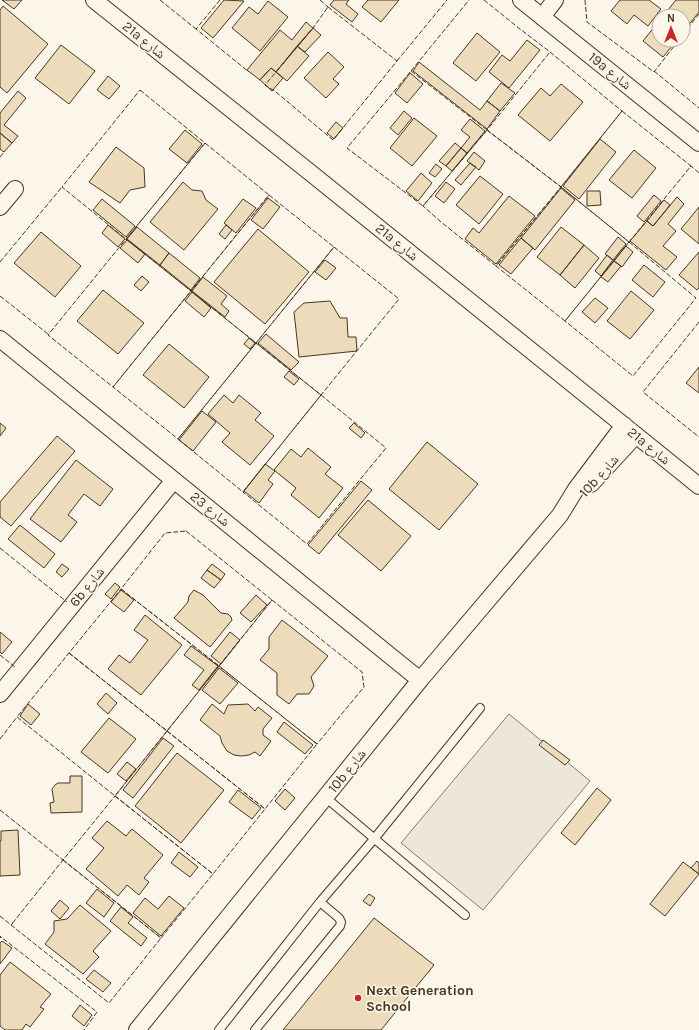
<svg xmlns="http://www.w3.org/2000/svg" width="699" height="1030" viewBox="0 0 699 1030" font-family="Karla,'Noto Naskh Arabic',sans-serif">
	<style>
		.parking { fill: #ede7d9; stroke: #887966 }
		.building { fill: #ecdcbc; stroke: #4a3520 }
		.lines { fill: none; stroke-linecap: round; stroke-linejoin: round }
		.service-casing { stroke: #4a3520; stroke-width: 10 }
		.minor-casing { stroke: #4a3520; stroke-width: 18 }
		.service { stroke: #fbf6e9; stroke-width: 8 }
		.minor { stroke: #fbf6e9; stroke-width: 16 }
		.fence { stroke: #4a3520; stroke-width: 1; stroke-dasharray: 5 2; stroke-linecap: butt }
		.poi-dot { fill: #c62828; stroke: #fbf6e9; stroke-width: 1.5 }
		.labels { text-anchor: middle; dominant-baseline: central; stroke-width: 3; stroke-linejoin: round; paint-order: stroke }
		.street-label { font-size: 14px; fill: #4a3520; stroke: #fbf6e9 }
		.poi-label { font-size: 14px; font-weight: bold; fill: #4a3520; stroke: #fbf6e9; text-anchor: start }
	</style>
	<rect width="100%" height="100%" fill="#fbf6e9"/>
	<path class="parking" d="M509,714L590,781L483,910L401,843Z"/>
	<path class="building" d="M2,0H22L14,9Z
		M224,0L244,1L213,38L201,28Z
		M334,0H349L346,4L358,14L352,22L330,5Z
		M368,0H399L381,22L362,7Z
		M620,0H649L661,9L648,26L634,15L627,24L611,11Z
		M676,0H699V12L683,32V16H663Z
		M268,1L288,17L260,51L232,28L249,7L258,14Z
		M3,6L48,44L7,93L0,87V10Z
		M659,21V40H677L663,57L643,41Z
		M306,22L313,28L276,72L271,68L260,80L247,70L280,30L292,40Z
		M313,28L321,35L305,52L297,46Z
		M477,33L500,52L476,81L453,63Z
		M527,40L540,50L509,88L489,72L502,55L510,61Z
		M61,45L95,71L69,104L35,78Z
		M297,46L309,56L287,81L276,72Z
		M328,52L344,67L333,79L339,84L326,98L304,78Z
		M419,62L480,110L487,101L500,111L487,129L413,71Z
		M271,68L283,78L272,91L260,80Z
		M410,73L423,84L407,103L395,93Z
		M108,76L120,86L109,99L97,90Z
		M501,83L515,93L500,111L487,101Z
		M561,84L583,102L550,141L518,115L541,88L550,96Z
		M18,91L26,98L4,125L18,136L12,143L0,133V113Z
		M404,111L412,118L398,135L390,128Z
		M414,118L437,136L412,166L390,148Z
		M470,119L485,131L467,153L461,148L470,137L461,130Z
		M336,122L343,128L334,139L327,133Z
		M185,130L202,144L187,163L169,149Z
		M0,133L12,143L4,152L0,149Z
		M600,139L616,152L579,199L563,186Z
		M455,143L461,148L446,166L439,161Z
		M116,147L144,168L145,187L130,190L120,203L89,182Z
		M461,148L467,153L452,171L446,166Z
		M634,150L656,168L632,198L609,180Z
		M474,152L485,161L479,170L467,161Z
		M470,163L476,167L461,185L455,180Z
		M436,164L442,169L435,177L429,173Z
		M421,173L432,183L418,201L406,191Z
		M480,176L503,194L479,224L456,205Z
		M183,182L192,190L202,191L206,200L218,209L184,250L150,222Z
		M446,182L455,189L444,203L435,196Z
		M561,188L575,200L535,250L521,238Z
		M587,191H600L601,205L587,206Z
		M654,195L661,201L644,222L637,216Z
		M509,196L535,216L496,264L465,239L473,228L479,233Z
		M677,197L684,204L668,224L676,231L663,246L677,257L666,270L630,241L647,221L653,226Z
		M268,198L280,207L263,229L251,220Z
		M102,199L135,226L126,237L93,210Z
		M243,199L256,208L236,233L224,223Z
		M664,200L670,205L653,226L647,221Z
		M699,207V244L681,229Z
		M108,225L125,239L118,247L102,233Z
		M226,225L232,230L225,239L219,234Z
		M137,227L169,253L160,265L127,239Z
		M561,227L584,245L560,275L537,257Z
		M258,229L309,272L265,324L214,282Z
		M41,232L81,266L55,297L14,263Z
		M618,237L626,244L613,260L605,254Z
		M521,238L533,248L511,274L499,265Z
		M127,240L145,254L138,263L120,248Z
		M584,245L599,258L575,288L560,275Z
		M626,246L633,252L622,267L614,261Z
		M699,252V288L697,290L679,275Z
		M169,253L200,278L191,290L160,265Z
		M607,255L613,260L601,276L595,271Z
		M325,260L336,268L326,280L315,272Z
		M614,261L621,266L608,282L601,277Z
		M644,265L665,282L653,297L632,280Z
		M142,276L149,282L141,291L134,285Z
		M203,277L227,296L221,304L229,311L225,317L192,291Z
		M103,290L144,323L118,354L77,321Z
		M631,291L654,310L630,339L607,321Z
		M192,292L211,308L204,317L185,301Z
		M595,298L608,308L595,323L582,312Z
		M330,301L340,318H347L348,337H356L357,351L299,357L294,312L304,303Z
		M266,334L299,362L291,370L258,343Z
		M249,338L255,343L250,349L244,344Z
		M169,344L209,377L184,408L143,375Z
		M699,367V393L686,383Z
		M289,371L299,379L294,385L284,377Z
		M224,395L233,403L239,395L261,413L255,420L274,436L250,465L222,442L230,433L208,414Z
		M202,411L216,422L193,451L179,440Z
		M0,423L6,428L0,436Z
		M354,423L365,433L361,438L349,428Z
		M57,436L75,451L11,526L0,517V502Z
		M427,442L478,484L439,530L389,489Z
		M308,448L331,467L325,474L343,488L319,518L291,495L296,488L274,470L291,449L301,457Z
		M76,460L113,489L100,506L84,494L68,515L77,522L61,542L30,519Z
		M265,464L275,471L268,480L273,484L259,503L244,491Z
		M361,481L372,490L319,554L308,545Z
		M368,500L411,536L381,571L338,535Z
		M20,525L55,554L44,568L8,539Z
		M62,564L69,569L62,577L56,572Z
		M212,564L225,574L221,580L207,570Z
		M207,570L221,580L214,588L201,578Z
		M115,583L120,587L111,599L105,594Z
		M121,590L134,600L124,612L111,602Z
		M194,590L203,595L221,613L228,614L231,617L232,620L210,647L174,618L188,602L189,596Z
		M256,595L267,605L251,622L240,613Z
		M145,615L182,645L141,695L108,669L119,655L130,663L148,640L134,630Z
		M282,620L328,656L311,677L314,686L309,694H297L289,704L277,695V673L260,660L269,649V637Z
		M0,632L12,642L2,654L0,652Z
		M230,632L240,640L221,664L211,656Z
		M191,646L218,666L199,690L192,685L204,670L184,655Z
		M219,668L238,683L220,704L202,690Z
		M106,693L117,703L108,714L97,704Z
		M28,704L40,714L31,725L20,716Z
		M212,704L224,714L228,705L248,704L255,711L258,707L272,718L263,729V735L271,741L260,756L255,752L249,755L241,756L234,755L227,751L222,743L220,736L200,720Z
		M109,718L136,739L108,773L81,752Z
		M284,722L313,745L305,754L277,732Z
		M163,738L174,746L133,798L123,790Z
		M543,740L570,760L565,765L539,745Z
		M177,753L224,790L181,843L135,806Z
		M127,762L136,769L126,781L117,774Z
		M70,776H82V812L51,813L50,803L54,802L52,789L55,785L58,783H70Z
		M597,788L611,800L575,845L561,833Z
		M285,789L295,798L285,810L275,801Z
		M238,790L261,808L252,819L229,802Z
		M107,821L126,836L132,829L163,855L144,878L149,882L139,895L127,885L118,896L86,869L104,848L92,838Z
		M18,830L20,875L0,876V841H1V831Z
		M179,852L198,867L190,877L171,863Z
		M697,861L699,863V874L691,868Z
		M683,862L699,874L665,916L650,904Z
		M97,889L114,903L104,917L86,903Z
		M369,894L375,898L370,906L363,901Z
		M169,896L184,908L161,936L133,913L145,898L158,909Z
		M60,900L69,908L60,919L51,911Z
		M80,905L111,931L93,951L99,957L83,974L45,944L54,932V921L67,919Z
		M121,907L133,917L128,923L147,938L141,946L110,921Z
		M374,918L434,965L381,1030H283Z
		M2,941L12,948L0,964V943Z
		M10,962L51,994L40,1007L44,1009L30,1027L26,1024L22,1030H5L0,1026V975Z
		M94,970L111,983L103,992L86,979Z
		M80,1005L92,1015L84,1026L72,1016Z"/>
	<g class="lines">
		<defs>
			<path id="service" d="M325,797L465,915
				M219,1030L320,902L374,839L480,708
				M255,1030L340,926L341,922L339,918L320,902"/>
			<path id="minor" d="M94,0L312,174L699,486
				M521,0L699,143
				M542,17L555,0
				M0,207L15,189
				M0,339L420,680
				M591,484L636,435
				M0,694L174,480
				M137,1030L420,680L560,515L576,489L624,425"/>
		</defs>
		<use href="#service" class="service-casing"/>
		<use href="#minor" class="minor-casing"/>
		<use href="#service" class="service"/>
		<use href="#minor" class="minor"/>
		<path class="fence" d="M160,0L196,29L197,28
			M220,0L196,29L249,72
			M320,0L328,7V8
			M484,0L520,29L550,52
			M585,0L587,22L654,72L679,40
			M328,7L397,61L333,140L276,92L265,85L313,28Z
			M683,34L699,14
			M550,52L622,111L561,187L487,130Z
			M397,61L447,0
			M411,71L487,130L423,206L347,148Z
			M411,71L469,0
			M654,71L699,108
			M140,90L205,143L126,239L62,187Z
			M622,111L691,166L629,242L561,187Z
			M487,130L561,187L496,266L441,222L423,206Z
			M205,143L269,195L191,291L126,239Z
			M0,157L5,151
			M690,167L691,166L699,173
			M561,187L629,242L565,321L496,266Z
			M269,195L334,247L256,343L191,291Z
			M126,239L191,291L113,387L48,335Z
			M629,242L696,298L633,376L565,321Z
			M334,247L399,299L321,395L256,343Z
			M0,262L62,187
			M191,291L256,343L178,439L113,387Z
			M0,296L48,334
			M699,322L643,392L699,437
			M256,343L321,395L243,492L178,439Z
			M321,395L386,448L307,544L243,492Z
			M186,531L272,600L219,666L121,589L165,533Z
			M0,548L67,602
			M121,589L219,666L167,731L69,653Z
			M272,600L362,672L364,687L317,744L219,666Z
			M69,653L167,731L115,796L17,717Z
			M0,655L15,667
			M219,666L317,744L265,809L167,731Z
			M167,731L265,809L213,874L115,796Z
			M0,739L17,717L18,718
			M115,796L213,874L161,938L63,860Z
			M0,810L63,860L64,859
			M63,860L161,938L109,1003L11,925Z
			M0,916L11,925L13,923
			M0,936L1,937L0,938L1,937L97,1012L84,1030"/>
	</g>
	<circle class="poi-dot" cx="358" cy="998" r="4"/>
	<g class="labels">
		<g class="street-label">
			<text transform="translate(144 40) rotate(39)">21a شارع</text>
			<text transform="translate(610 71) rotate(39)">19a شارع</text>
			<text transform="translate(397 242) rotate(39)">21a شارع</text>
			<text transform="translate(649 446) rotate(39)">21a شارع</text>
			<text transform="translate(599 476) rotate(-48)">10b شارع</text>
			<text transform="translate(210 509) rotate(39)">شارع 23</text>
			<text transform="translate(87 587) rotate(-51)">6b شارع</text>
			<text transform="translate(347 771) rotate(-51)">10b شارع</text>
		</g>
		<g class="poi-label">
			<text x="366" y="990">Next Generation<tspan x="366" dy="16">School</tspan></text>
		</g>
	</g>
	<g transform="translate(671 28)"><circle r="19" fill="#fbf6e9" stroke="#b4a999"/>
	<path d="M0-3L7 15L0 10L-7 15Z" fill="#c62828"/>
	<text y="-6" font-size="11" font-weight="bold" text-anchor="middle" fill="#4a3520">N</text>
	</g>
</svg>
